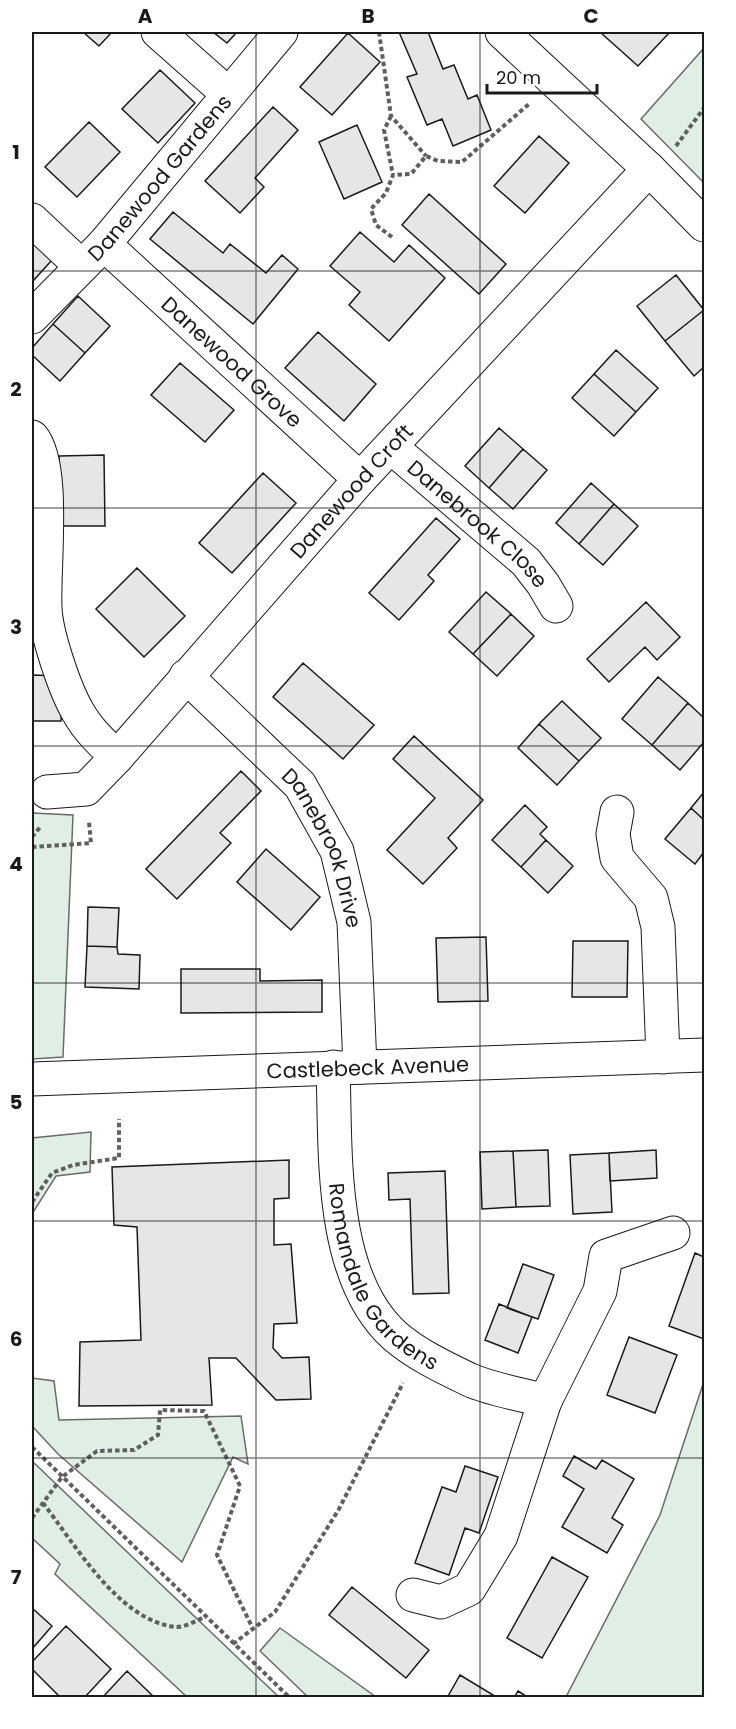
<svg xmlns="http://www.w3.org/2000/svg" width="736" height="1729" viewBox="0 0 736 1729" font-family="Poppins,sans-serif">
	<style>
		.green { fill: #e0efe3; stroke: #6a6a6a; stroke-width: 1.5 }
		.building { fill: #e6e6e6; stroke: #1a1a1a; stroke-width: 1.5 }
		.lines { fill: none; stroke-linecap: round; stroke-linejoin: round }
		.street-casing { stroke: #1a1a1a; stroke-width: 35 }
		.secondary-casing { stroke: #1a1a1a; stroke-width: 35 }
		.path { stroke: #5f5f5f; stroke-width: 4; stroke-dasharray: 4.5 3; stroke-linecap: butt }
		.street { stroke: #fff; stroke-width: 33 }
		.secondary { stroke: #fff; stroke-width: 33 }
		.grid { fill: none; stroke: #1a1a1a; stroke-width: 1.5; stroke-opacity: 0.55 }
		.labels { text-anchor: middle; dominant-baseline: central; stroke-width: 4.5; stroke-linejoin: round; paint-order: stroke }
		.street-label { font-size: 21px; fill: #1a1a1a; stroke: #fff }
		.neatline { fill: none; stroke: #1a1a1a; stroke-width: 2 }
		.grid-label { font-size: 20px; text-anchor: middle; font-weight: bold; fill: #1a1a1a }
	</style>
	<rect width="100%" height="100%" fill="#fff"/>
	<path class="green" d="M704,48V183L641,119Z
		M32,813L73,815L63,1057L32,1059Z
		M91,1132L90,1172L56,1176L32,1214V1138Z
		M32,1378L54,1381L59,1420L241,1416L248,1464L233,1457L182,1562L58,1454L32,1426Z
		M704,1381V1697H566L660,1515Z
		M32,1461L261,1680L279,1697H187L55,1574L60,1564L32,1538Z
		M280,1628L376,1697H308L260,1651Z"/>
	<path class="building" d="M83,32H112L99,46Z
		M213,32H237L227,43Z
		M399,32H428L443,69L454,65L468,99L477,95L491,130L453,146L442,119L427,125L407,77L417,74Z
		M600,32H670L638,66Z
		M348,33L380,62L332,115L300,87Z
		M160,70L195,103L158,143L122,109Z
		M273,107L298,130L255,178L264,187L240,213L205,181Z
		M89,122L120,152L77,197L45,167Z
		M357,125L382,182L344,199L319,142Z
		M539,136L569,163L525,213L494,186Z
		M429,194L506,264L479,294L402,225Z
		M173,212L223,253L230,244L266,273L282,255L298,269L253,324L150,239Z
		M360,232L394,262L409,245L445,278L389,341L349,305L360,292L330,266Z
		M32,241L52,260L32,282Z
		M676,275L704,310L665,341L637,306Z
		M78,296L110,326L85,353L53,324Z
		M704,310V367L694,376L665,341Z
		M53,324L85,353L60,381L32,355V348Z
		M318,332L376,384L344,421L285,368Z
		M616,350L658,388L636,412L594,374Z
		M180,363L234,410L205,442L151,395Z
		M594,374L636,412L614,436L572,398Z
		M499,428L523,449L489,488L465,466Z
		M523,449L547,470L513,509L489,488Z
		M104,455L105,526H60L59,456Z
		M263,473L296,503L232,573L199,543Z
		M591,483L614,504L579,544L556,523Z
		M614,504L638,526L603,565L579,544Z
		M436,518L460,539L428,575L434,581L399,620L369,593Z
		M137,568L185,616L144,657L96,609Z
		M486,592L511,614L473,654L449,632Z
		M646,602L680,637L657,660L645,647L609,682L587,659Z
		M511,614L534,636L497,676L473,654Z
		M303,663L374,725L343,759L273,697Z
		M32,675L63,676L61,721H32Z
		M658,677L688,703L652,745L622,719Z
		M562,701L601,738L579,761L539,724Z
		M688,703L704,718V742L680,770L652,745Z
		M539,724L579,761L557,785L518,748Z
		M414,736L483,800L448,838L457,848L423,884L387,850L435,798L393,759Z
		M241,771L261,791L220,833L231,843L177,899L146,869Z
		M704,792V820L691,808Z
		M525,805L547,827L540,834L546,840L521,867L492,840Z
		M691,808L704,820V852L695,864L665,839Z
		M546,840L573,866L548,893L521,867Z
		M266,849L320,897L291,930L237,882Z
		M88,907L119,908L117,947L87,946Z
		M486,937L488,1001L438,1002L436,938Z
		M573,941H628L627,997H572Z
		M87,946L117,947L118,954L140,955L139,989L85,987Z
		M181,969H260V981L322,980V1012L181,1013Z
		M548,1150L550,1206L516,1207L513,1151Z
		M656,1150L657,1178L610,1181L609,1153Z
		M513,1151L516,1207L482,1209L480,1152Z
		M609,1153L612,1212L573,1214L570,1155Z
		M289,1160V1198L274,1199V1245L291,1244L297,1323L274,1324L273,1348L282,1358L309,1357L311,1399L276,1400L236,1358H209L212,1405L79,1406L80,1342L141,1340L137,1227L114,1225L112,1167Z
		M445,1171L449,1293L413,1294L410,1199L389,1200L388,1173Z
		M695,1253L704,1257V1339L669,1326Z
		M523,1264L554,1275L538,1319L507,1308Z
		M499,1304L532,1317L518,1353L485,1340Z
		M629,1337L677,1355L655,1413L607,1395Z
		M574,1456L596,1469L602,1460L634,1479L612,1518L623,1525L607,1553L562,1527L584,1489L563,1476Z
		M465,1466L498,1477L479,1533L465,1528L449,1575L415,1563L442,1487L456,1492Z
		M552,1557L588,1577L542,1658L507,1638Z
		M352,1587L429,1650L406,1678L329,1615Z
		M32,1608L52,1626L32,1649Z
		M66,1626L111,1669L84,1698H61L32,1669V1662Z
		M127,1671L155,1698H102Z
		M460,1675L498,1698H447Z
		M518,1691L529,1698H514Z"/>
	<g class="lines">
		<defs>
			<g id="street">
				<path d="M158,32L228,94"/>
				<path d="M502,32L649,169L704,225"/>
				<path d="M32,220L81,266"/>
				<path id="s1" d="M104,244L360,479"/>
				<path id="s2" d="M32,317L104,244L281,32"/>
				<path d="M32,437C56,464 43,570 45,608C46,634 65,690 78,712C88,730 102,743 117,757"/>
				<path id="s3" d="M391,447L526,562L543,584L556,606"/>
				<path id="s4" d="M186,676L300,785L337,851L354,922L360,1067"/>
				<path id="s5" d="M47,792L86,789L117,757L360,479L649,169"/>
				<path d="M617,812L613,834L617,858L651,898L658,927L663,1057"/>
				<path id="s6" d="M333,1067C336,1149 328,1276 395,1336C417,1355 445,1368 470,1380C493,1390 521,1394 545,1401L501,1536L469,1589L441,1602L413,1595"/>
				<path d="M545,1401L600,1291L606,1256L673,1233"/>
			</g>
			<g id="secondary">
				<path id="s7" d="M32,1079L704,1055"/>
			</g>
		</defs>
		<use href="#street" class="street-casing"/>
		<use href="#secondary" class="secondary-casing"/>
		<path class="path" d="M379,32L391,116L426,156
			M391,116L384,130L393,175
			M676,146L704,108
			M392,237L376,225L371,209L386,193L393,175L411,174L426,156L438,161L462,162L529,104
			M32,837L41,826
			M32,847L91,843L89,822
			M32,1202L52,1173L73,1165L119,1158V1119
			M32,1447L290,1698
			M43,1503C75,1544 118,1620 175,1627C184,1628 197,1620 205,1617
			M32,1518L62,1477L97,1451L134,1450L158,1435L160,1410L204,1411L240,1486L217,1555L253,1629
			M233,1644L275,1612L339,1509L403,1383"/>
		<use href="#street" class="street"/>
		<use href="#secondary" class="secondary"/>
	</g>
	<path class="grid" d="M256,32V1698M480,32V1698M32,271H704M32,508H704M32,746H704M32,983H704M32,1221H704M32,1458H704"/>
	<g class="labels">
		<g class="street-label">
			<text stroke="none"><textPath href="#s2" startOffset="189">Danewood Gardens</textPath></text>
			<text stroke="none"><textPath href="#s1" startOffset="174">Danewood Grove</textPath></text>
			<text stroke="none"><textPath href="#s5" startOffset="438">Danewood Croft</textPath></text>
			<text stroke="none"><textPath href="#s3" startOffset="116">Danebrook Close</textPath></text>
			<text stroke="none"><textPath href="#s4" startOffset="225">Danebrook Drive</textPath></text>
			<text stroke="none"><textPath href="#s7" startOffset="336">Castlebeck Avenue</textPath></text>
			<text stroke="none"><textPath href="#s6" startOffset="225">Romandale Gardens</textPath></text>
		</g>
	</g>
	<rect width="736" height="1729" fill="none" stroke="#ffffff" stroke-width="66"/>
	<path d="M487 84v9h110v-9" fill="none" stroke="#1a1a1a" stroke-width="3"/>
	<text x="496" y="84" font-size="18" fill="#1a1a1a" stroke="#ffffff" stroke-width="4.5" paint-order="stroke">20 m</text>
	<rect x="33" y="33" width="670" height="1663" class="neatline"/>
	<g class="grid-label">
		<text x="145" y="23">A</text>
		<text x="368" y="23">B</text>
		<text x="591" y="23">C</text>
		<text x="16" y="159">1</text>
		<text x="16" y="396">2</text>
		<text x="16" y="634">3</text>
		<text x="16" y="871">4</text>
		<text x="16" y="1109">5</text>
		<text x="16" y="1346">6</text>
		<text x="16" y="1584">7</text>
	</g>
</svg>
